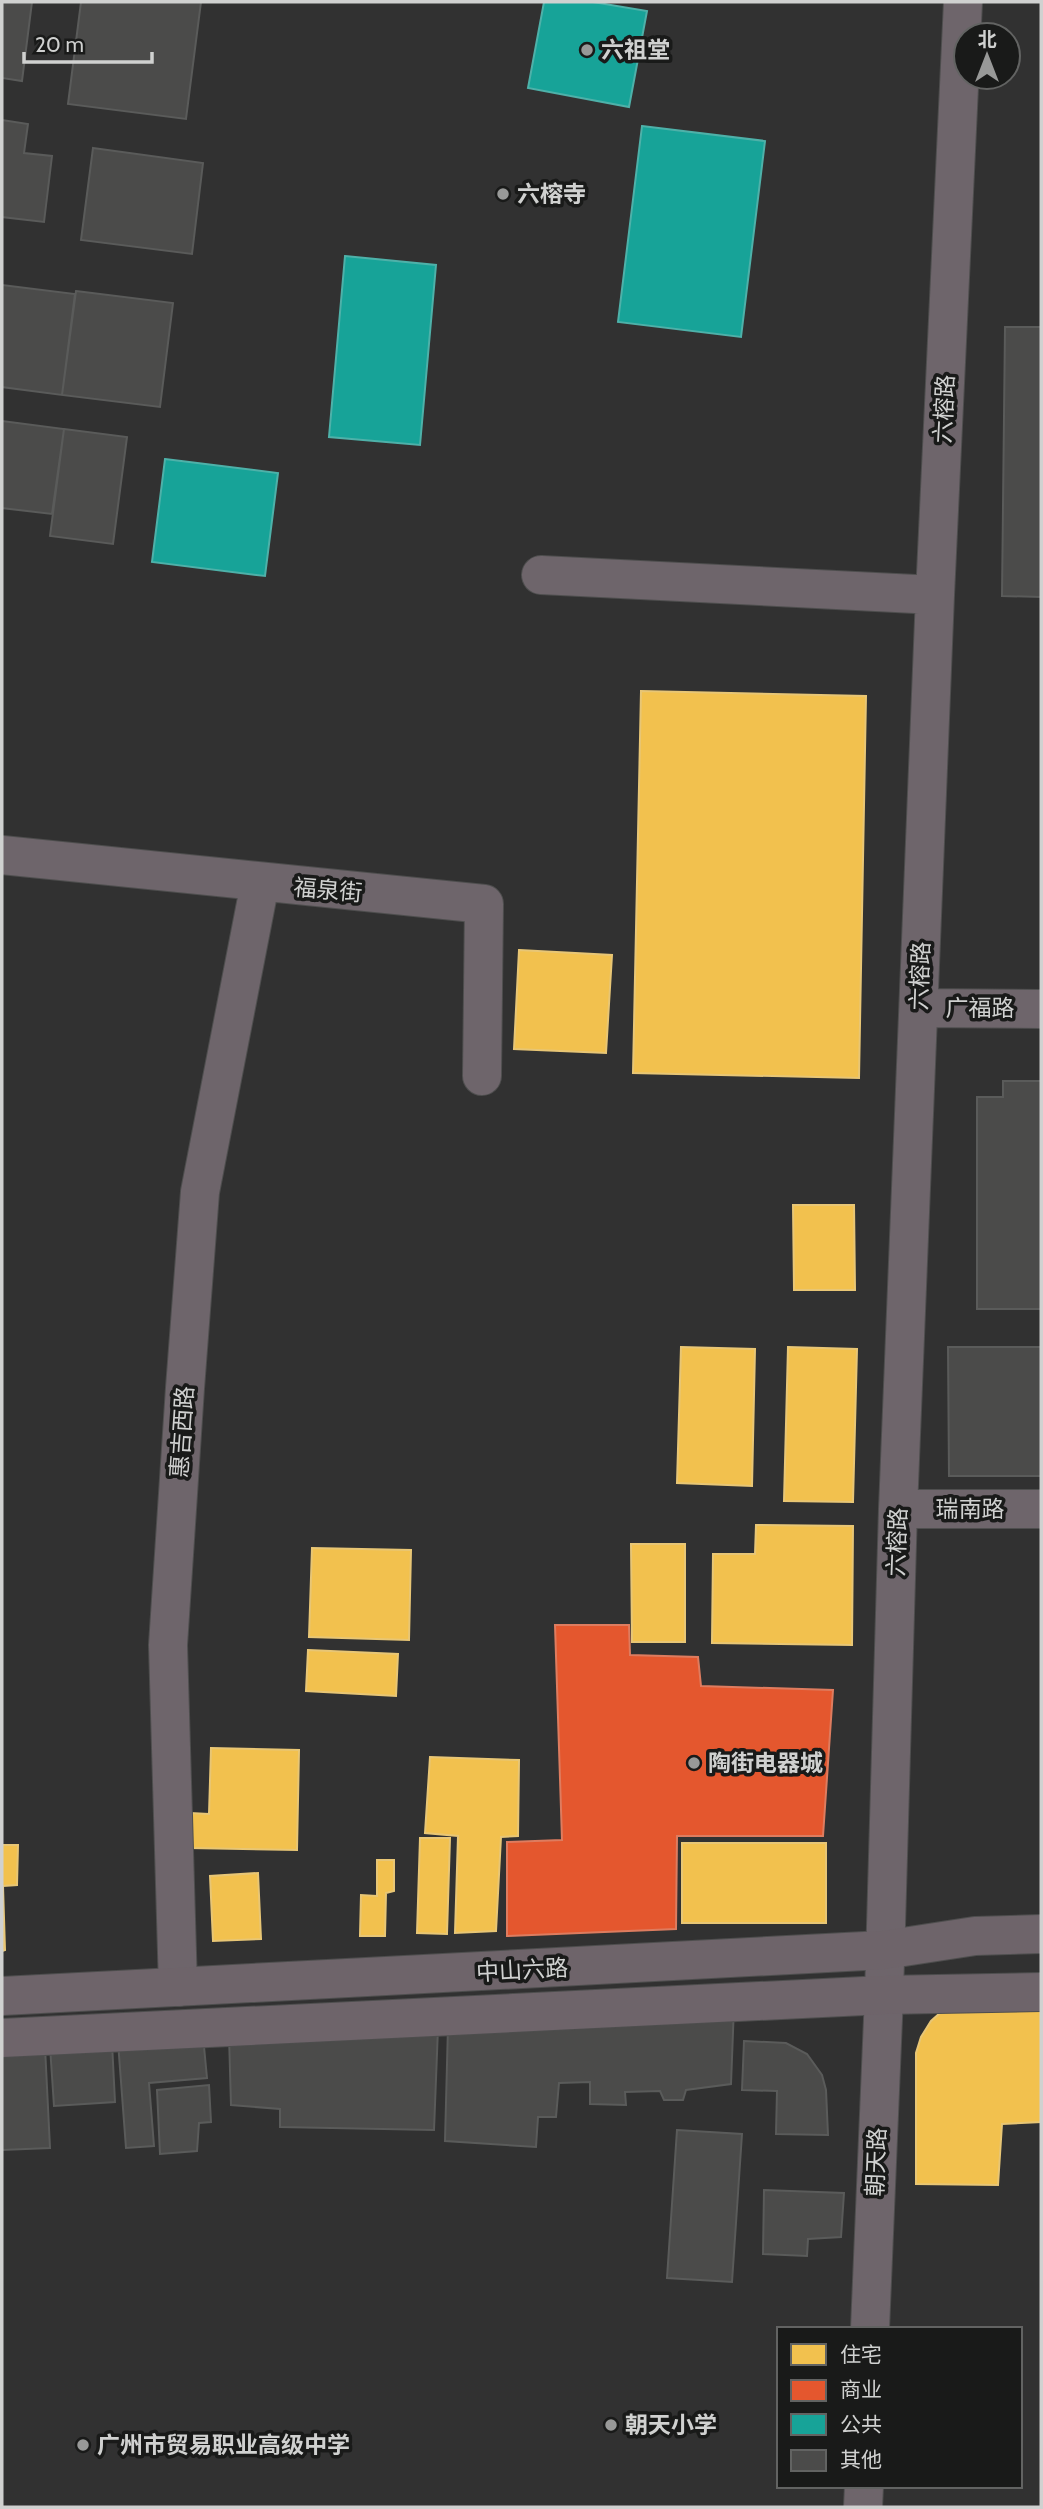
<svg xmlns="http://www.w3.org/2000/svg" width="1043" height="2509" viewBox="0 0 1043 2509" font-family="Cabin,'Noto Sans SC',sans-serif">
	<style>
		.homes { fill: #f2c14e; stroke: #e8c675; stroke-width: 2 }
		.shops { fill: #e4572e; stroke: #de7c5f; stroke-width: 2 }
		.public { fill: #17a398; stroke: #4eb1a9; stroke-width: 2 }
		.building { fill: #4b4b4a; stroke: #5a5b5a; stroke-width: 2 }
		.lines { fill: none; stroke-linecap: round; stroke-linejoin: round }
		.minor-casing { stroke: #4e4e4e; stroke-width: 40 }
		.major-casing { stroke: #4e4e4e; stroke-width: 40 }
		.minor { stroke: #6e656b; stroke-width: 38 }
		.major { stroke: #6e646a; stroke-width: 38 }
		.poi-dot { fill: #989998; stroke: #191a19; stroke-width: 2.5 }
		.labels { text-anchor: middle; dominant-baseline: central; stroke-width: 7; stroke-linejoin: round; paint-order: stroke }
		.poi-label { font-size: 23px; font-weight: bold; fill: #d0d1d0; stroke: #191a19; text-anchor: start }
		.street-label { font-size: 23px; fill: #d0d1d0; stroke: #191a19 }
	</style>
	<rect width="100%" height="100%" fill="#313131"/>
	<path class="homes" d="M641,691L866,696L859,1078L633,1073Z
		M519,950L612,955L606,1053L514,1049Z
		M793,1205H854L855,1290H794Z
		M681,1347L755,1349L752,1486L677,1483Z
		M788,1347L857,1349L853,1502L784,1501Z
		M756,1525L853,1526L852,1645L712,1643L713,1554H755Z
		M631,1544H685V1642H632Z
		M312,1548L411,1550L409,1640L309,1637Z
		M308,1650L398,1654L396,1696L306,1691Z
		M211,1748L299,1750L297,1850L190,1848L191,1813L209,1814Z
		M430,1757L519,1760L518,1836L501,1837L496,1931L455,1933L458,1836L425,1833Z
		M420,1838H450L447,1934L417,1933Z
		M682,1843H826V1923H682Z
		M2,1845H18L17,1885L3,1886L5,1950L2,1951Z
		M377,1860H394V1891L386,1893L385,1936H360L361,1895L377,1896Z
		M258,1873L261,1939L213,1941L210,1876Z
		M1041,2001V2122L1002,2124L998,2185L916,2184V2053L921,2037L931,2021L940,2013Z"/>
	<path class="shops" d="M555,1625H629L630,1655L698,1657L701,1686L833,1690L823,1836H677L676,1929L507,1936V1842L562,1840Z"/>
	<path class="public" d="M544,2H593L647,11L629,107L528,88Z
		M642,126L765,141L741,337L618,322Z
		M345,256L436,265L420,445L329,437Z
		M165,459L278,473L265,576L152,562Z"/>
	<path class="building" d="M2,2H32L22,81L2,78Z
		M81,2H201L186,119L68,104Z
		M2,120L28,124L24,153L52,156L44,222L2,217Z
		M93,148L203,163L192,254L81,240Z
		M2,285L75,294L62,395L2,387Z
		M76,291L173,303L160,407L62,395Z
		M1005,327H1041V597L1002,596Z
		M2,421L64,429L52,514L2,508Z
		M64,429L127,437L113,544L50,536Z
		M1003,1081H1041V1309H977V1097H1003Z
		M948,1347H1041V1476H949Z
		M734,2006L731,2084L686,2090L683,2100H664L660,2091L625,2092L626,2105L590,2104V2082L559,2083L556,2117H538L536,2147L445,2141L448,2026Z
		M438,2028L434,2130L280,2127V2109L231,2105L229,2036Z
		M203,2036L207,2078L149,2083L154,2146L126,2148L118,2042Z
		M744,2041L786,2043L807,2054L822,2075L826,2090L828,2135L776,2134L777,2091L742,2090Z
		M112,2043L115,2102L54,2106L50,2046Z
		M45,2047L50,2148L2,2150V2049Z
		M209,2085L211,2122L199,2123L197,2151L160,2154L157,2090Z
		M677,2130L742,2134L732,2282L667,2278Z
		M764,2190L844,2193L841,2237L808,2239L807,2256L763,2254Z"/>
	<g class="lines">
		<defs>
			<path id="minor" d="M541,575L935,595
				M2,855L484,904L482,1076
				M919,1008L1041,1009
				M898,1509H1041
				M178,1987L168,1645L185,1388L200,1192L260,883
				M870,2329L884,1995L898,1509L935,595L963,2
				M863,2507L864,2486"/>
			<path id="major" d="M2,1996L884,1950L975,1936L1041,1934
				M2,2038L884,1995L1041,1992"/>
		</defs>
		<use href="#minor" class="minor-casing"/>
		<use href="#major" class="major-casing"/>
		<use href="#minor" class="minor"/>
		<use href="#major" class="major"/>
	</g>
	<g class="poi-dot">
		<circle cx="587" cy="50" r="7"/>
		<circle cx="503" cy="194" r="7"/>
		<circle cx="694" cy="1763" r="7"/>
		<circle cx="611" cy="2425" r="7"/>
		<circle cx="83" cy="2445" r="7"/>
	</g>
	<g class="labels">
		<g class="poi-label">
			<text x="601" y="50">六祖堂</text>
			<text x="517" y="194">六榕寺</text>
			<text x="708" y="1763">陶街电器城</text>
			<text x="625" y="2425">朝天小学</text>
			<text x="97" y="2445">广州市贸易职业高级中学</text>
		</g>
		<g class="street-label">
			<text transform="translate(944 409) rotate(-87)">六榕路</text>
			<text transform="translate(328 890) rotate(5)">福泉街</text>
			<text transform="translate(920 976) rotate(-88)">六榕路</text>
			<text x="980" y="1008">广福路</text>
			<text transform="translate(182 1432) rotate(-86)">惠吉西路</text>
			<text x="970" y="1509">瑞南路</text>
			<text transform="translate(897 1542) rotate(-88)">六榕路</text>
			<text transform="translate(522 1970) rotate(-3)">中山六路</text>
			<text transform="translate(876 2162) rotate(-88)">朝天路</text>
		</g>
	</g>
	<rect width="1043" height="2509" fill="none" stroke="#d0d1d0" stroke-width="7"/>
	<rect x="777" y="2327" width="245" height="161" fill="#191a19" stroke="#626362" stroke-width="2"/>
	<rect x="791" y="2344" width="35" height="21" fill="#f2c14e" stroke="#626362" stroke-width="2"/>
	<text x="840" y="2362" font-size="21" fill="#d0d1d0">住宅</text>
	<rect x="791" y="2380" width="35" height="21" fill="#e4572e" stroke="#626362" stroke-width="2"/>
	<text x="840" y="2397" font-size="21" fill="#d0d1d0">商业</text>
	<rect x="791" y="2414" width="35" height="21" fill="#17a398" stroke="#626362" stroke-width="2"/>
	<text x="840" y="2432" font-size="21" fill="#d0d1d0">公共</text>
	<rect x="791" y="2450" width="35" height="21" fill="#4b4b4a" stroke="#626362" stroke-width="2"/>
	<text x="840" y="2467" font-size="21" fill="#d0d1d0">其他</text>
	<g transform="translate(987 56)"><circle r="33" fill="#191a19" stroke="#626362" stroke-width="2"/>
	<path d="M0-5L12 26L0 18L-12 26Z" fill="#989998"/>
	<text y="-10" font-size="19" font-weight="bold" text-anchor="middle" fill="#d0d1d0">北</text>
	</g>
	<path d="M24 52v10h128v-10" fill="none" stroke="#d0d1d0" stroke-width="3.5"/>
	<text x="35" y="52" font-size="21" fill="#d0d1d0" stroke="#191a19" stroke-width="5" paint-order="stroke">20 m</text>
</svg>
